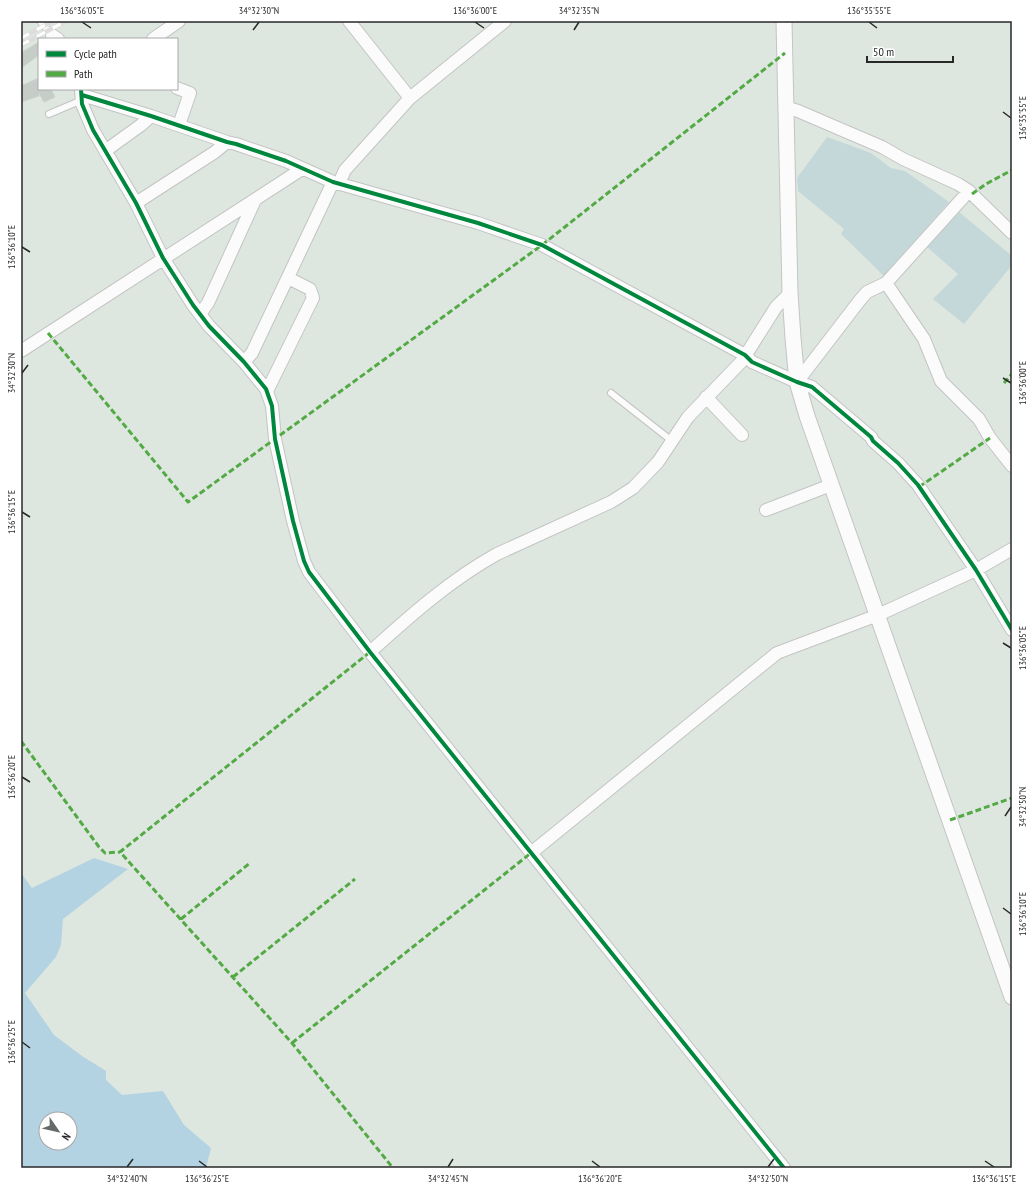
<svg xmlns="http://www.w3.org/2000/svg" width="1033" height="1189" viewBox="0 0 1033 1189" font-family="'PT Sans Narrow',sans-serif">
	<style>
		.green { fill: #b4d3e2; fill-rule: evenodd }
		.cemetery { fill: #c4d8da }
		.building { fill: #c6cdc9; stroke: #c9d2cc }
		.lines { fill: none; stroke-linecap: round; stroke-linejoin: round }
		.service-casing { stroke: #c3c4c3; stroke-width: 8 }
		.minor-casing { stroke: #c3c4c3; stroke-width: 14 }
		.tertiary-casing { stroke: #c3c4c3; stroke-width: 17 }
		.service { stroke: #fafbfa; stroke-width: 6 }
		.minor { stroke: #fafbfa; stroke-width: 12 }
		.tertiary { stroke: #fafbfa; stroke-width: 15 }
		.rail-casing { stroke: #dedcdd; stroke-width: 4.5 }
		.rail { stroke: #fff; stroke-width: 3; stroke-dasharray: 9; stroke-linecap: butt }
		.quiet { stroke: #53aa44; stroke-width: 3; stroke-dasharray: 6 3; stroke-linecap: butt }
		.cycleway-casing { stroke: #fff; stroke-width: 6 }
		.cycleway { stroke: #00873e; stroke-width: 4 }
		.ticks { fill: none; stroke: #282828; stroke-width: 1.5 }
		.neatline { fill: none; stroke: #282828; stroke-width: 1.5 }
		.ticks-label { font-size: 10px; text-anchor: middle; fill: #282828 }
	</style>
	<rect width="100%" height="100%" fill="#dde7e0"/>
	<path class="green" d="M94,858L128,869L63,919L61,945L56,957L25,993L54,1035L82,1056L106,1071V1080L122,1095L163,1091L184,1125L211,1148L206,1168H21V873L32,888ZM46,1119H70V1143H46Z"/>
	<path class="cemetery" d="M827,137L871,153L891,168L905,171L949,202L884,276L841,234L844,229L798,191L797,178Z
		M959,212L1012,256V265L964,324L933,299L958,274L927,247Z"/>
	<path class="building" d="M39,42V55L21,68V53Z
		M39,78V89H51L55,97L44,102L39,93V96L21,102V86Z"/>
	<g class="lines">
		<defs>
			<path id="service" d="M40,21L52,35
				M49,114L82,100
				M611,393L672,441"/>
			<path id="minor" d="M349,21L410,98
				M52,35L58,39
				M153,39L179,21
				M177,88L190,93L179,125
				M81,89L82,104L93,130L136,203L163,258L193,305L209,326L244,362L266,389L272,406L275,439L293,521L304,561L309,572L370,652L784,1168
				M82,95L151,116L227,142L236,144L286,161L333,182L478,223L542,245L745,355L752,362L797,382L812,387L871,437L873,441L898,463L918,485L976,570L1012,630
				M785,107L798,111L882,147L903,159L958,184L969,191L1012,233
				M105,151L141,125L151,116
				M339,183L345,170L410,98L505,21
				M136,203L215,152L227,142
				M886,283L924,339L941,381L979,419L990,438L1012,466
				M200,314L208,303L255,200
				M21,351L302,169
				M244,362L252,353L333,182
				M797,382L860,300L867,292L886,283L969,191
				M267,391L313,298L310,289L288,278
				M706,397L742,435
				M766,510L831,485
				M370,652C410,616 450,580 497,554L611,502L633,488L658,462L688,417L742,361L776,307L790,293
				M531,853L777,653L878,615L976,570L1012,549"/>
			<path id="tertiary" d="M784,21L790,293L793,338L797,382L807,416L1012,997"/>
		</defs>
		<use href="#service" class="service-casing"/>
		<use href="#minor" class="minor-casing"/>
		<use href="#tertiary" class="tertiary-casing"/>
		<use href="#service" class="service"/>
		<use href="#minor" class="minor"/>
		<use href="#tertiary" class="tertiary"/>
		<defs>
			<path id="rail" d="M21,38L53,21
				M21,45L66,21"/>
		</defs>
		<use href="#rail" class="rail-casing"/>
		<use href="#rail" class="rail"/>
		<path class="quiet" d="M972,194L986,184L1012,170
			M48,333L188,502L542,245L785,53
			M1004,383L1012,374
			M919,487L990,438
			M370,652L120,852L292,1043L393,1168
			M21,741L99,847L105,853L120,852
			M950,820L1012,798
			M181,919L250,863
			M233,977L355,879
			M292,1043L531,853"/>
		<defs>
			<path id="cycleway" d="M81,89L82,104L93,130L136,203L163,258L193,305L209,326L244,362L266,389L272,406L275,439L293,521L304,561L309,572L370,652L784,1168
				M82,95L151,116L227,142L236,144L286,161L333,182L478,223L542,245L745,355L752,362L797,382L812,387L871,437L873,441L898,463L918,485L976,570L1012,630"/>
		</defs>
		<use href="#cycleway" class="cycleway-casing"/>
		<use href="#cycleway" class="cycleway"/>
	</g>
	<path class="ticks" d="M82,22L91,28M475,22L484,28M869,22L877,28M253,30L259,22M574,30L579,22M1003,112L1011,118M22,247L30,252M22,373L28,365M1003,378L1011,383M22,512L30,517M1003,643L1011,648M22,777L30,782M1005,816L1011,807M1003,908L1011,914M22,1042L30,1048M199,1161L207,1167M592,1161L600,1167M985,1161L994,1167M127,1167L133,1159M448,1167L453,1159M768,1167L774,1159"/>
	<rect width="1033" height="1189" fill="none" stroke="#ffffff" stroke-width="44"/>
	<rect x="38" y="38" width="140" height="52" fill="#ffffff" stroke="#a9a9a9"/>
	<rect x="46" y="51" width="20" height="6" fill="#00873e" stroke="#a9a9a9"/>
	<text x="74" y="58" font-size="12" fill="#282828">Cycle path</text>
	<rect x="46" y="71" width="20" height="6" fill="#53aa44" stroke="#a9a9a9"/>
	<text x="74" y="78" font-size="12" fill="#282828">Path</text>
	<g transform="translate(58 1131) rotate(124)"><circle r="19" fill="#ffffff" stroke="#a9a9a9"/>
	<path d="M0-3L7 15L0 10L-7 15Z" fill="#676b68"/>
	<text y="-6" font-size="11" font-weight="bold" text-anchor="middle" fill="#282828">N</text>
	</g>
	<path d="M867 56v6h86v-6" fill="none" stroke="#282828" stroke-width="2"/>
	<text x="873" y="56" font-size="12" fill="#282828" stroke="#ffffff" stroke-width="3" paint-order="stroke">50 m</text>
	<rect x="22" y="22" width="989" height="1145" class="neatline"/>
	<g class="ticks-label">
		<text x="82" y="14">136°36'05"E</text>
		<text x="259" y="14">34°32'30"N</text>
		<text x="475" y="14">136°36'00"E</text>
		<text x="579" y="14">34°32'35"N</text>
		<text x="869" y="14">136°35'55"E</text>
		<text transform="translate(1022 118) rotate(-90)" y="4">136°35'55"E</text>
		<text transform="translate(11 247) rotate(-90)" y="4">136°36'10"E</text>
		<text transform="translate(11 373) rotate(-90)" y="4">34°32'30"N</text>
		<text transform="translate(1022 383) rotate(-90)" y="4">136°36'00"E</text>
		<text transform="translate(11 512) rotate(-90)" y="4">136°36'15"E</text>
		<text transform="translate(1022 648) rotate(-90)" y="4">136°36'05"E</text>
		<text transform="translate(11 777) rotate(-90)" y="4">136°36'20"E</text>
		<text transform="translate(1022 807) rotate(-90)" y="4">34°32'50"N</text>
		<text transform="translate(1022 914) rotate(-90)" y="4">136°36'10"E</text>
		<text transform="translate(11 1042) rotate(-90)" y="4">136°36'25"E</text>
		<text x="127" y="1182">34°32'40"N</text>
		<text x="207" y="1182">136°36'25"E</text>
		<text x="448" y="1182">34°32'45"N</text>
		<text x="600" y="1182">136°36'20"E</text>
		<text x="768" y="1182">34°32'50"N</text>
		<text x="994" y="1182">136°36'15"E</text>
	</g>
</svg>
